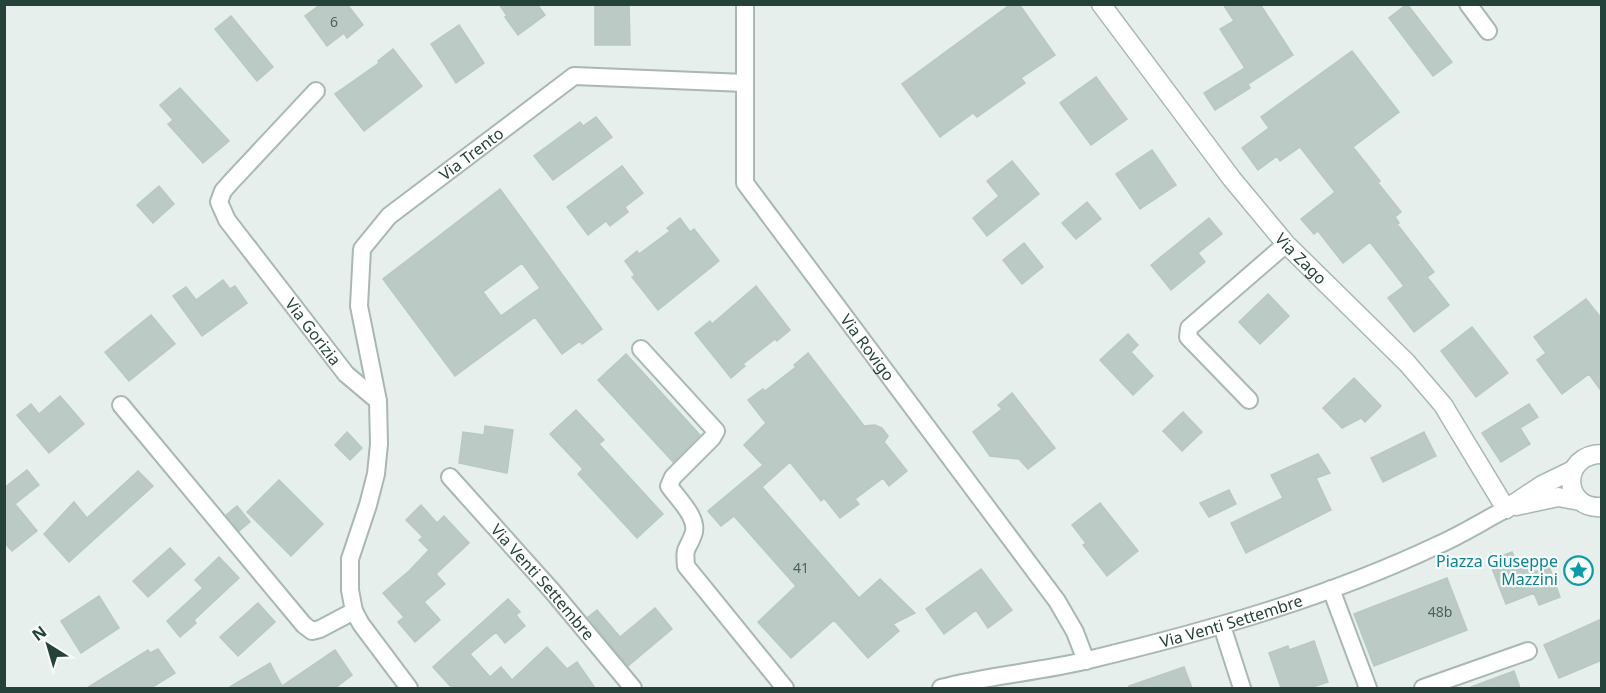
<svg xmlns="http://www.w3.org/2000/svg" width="1606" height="693" viewBox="0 0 1606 693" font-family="'Noto Sans',sans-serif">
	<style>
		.building { fill: #bbcac4; stroke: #b8c9c2; stroke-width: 1.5; fill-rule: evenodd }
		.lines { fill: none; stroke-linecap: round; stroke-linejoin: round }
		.minor-casing { stroke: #a8b8b2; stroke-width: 20 }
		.tertiary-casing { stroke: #a8b8b2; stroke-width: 21 }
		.minor { stroke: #fff; stroke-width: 16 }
		.tertiary { stroke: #fff; stroke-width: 18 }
		.labels { text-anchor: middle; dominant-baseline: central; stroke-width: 4.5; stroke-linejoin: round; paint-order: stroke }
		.number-label { font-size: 14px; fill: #4a645c }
		.street-label { font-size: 16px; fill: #24423a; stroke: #f7fbf9 }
		.culture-label { font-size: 16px; fill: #0d838f; stroke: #f7fbf9; text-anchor: end }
	</style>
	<rect width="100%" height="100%" fill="#e6efeb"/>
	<path class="building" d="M321,4H347L363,25L347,38L344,33L327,46L305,16Z
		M499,4H537L545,15L518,35L505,17L507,16Z
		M595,4H629L630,45H595Z
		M1011,4H1019L1055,55L1021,78L1025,83L977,117L973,113L940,137L902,84Z
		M1223,4H1260L1293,55L1248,84L1250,88L1215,110L1204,93L1245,68L1220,29L1234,21Z
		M1407,4L1452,62L1433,76L1389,18Z
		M231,16L273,67L257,81L215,29Z
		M459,25L484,63L456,83L431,44Z
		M393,49L422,86L364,131L335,94L379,63L378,61Z
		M1352,51L1399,112L1353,147L1380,181L1378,183L1401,212L1395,217L1399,223L1397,224L1434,272L1427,277L1449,305L1414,332L1388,298L1404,286L1370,242L1343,263L1318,231L1314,234L1301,219L1335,192L1300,147L1280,161L1277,156L1258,170L1242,148L1269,128L1261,117Z
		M1096,77L1127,119L1091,145L1060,103Z
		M180,88L229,141L203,163L168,124L173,120L160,105Z
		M596,117L612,137L553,180L534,156L580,122L583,126Z
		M1152,150L1176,185L1140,209L1116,174Z
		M1012,161L1039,194L987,236L973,218L999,196L987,181Z
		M622,166L643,193L625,207L628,212L610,226L606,221L588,235L567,207Z
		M159,186L174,204L153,223L137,205Z
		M500,189L602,329L582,344L580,341L562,354L535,317L455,376L383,279ZM522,263L540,288L501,316L483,292Z
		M1087,202L1101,219L1076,239L1062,223Z
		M680,218L690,232L694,229L719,261L658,310L632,277L635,275L625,261L637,251L639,254L670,231L667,228Z
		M1209,218L1222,234L1198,253L1205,262L1171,290L1151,265Z
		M1024,243L1043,267L1022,284L1003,260Z
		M223,280L230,289L235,286L247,303L202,336L173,296L186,287L196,300Z
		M756,286L790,330L777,341L775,339L743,364L745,366L731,378L695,333L710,321L712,324Z
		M1268,294L1289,316L1260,344L1239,322Z
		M1586,299L1602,319V392L1589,374L1562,394L1537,360L1546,353L1534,337Z
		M151,315L175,344L129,381L105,352Z
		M1472,327L1508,373L1476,397L1441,351Z
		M1128,334L1138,345L1131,352L1153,376L1133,395L1100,360Z
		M808,353L864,426L875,425L882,428L888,436L884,442L907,471L889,486L883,478L855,499L859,504L840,518L824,498L821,501L790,462L762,487L859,598L880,579L915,613L893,624L899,631L868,658L834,620L791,658L758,622L796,586L734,516L721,526L708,511L763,465L744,445L766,423L748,400L763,389L765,391L796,367L794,365Z
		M626,354L700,435L673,462L598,380Z
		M1354,378L1381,406L1365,422L1361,418L1342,428L1323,408Z
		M1012,393L1055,448L1028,469L1019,459L990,456L973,432L1002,409L998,405Z
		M60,396L84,424L49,453L17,415L31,404L39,414Z
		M1529,404L1538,417L1520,428L1530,444L1501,462L1482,433Z
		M576,410L604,440L599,444L663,514L637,538L578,474L583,469L550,434Z
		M1183,412L1202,432L1182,451L1163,431Z
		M485,426L513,430L507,473L459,463L463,432L484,435Z
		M347,432L362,448L350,460L335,445Z
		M1424,432L1436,456L1383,482L1371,458Z
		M1318,454L1330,473L1316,478L1331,510L1246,553L1231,523L1283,498L1271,475Z
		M27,470L39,485L15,504L37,531L12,551L4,542V488Z
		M138,471L153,486L69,562L44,534L74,502L87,518Z
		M279,480L323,524L291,556L247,512Z
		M1229,490L1236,504L1209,517L1200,503Z
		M1100,503L1138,551L1107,576L1083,545L1086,543L1072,525Z
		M421,505L437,523L444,516L469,543L436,574L445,584L424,602L440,620L415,642L398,622L404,617L383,593L409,571L429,550L419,540L423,537L406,520Z
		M237,506L250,522L239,531L226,515Z
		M170,548L185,564L148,597L133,581Z
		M1512,552L1517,564L1530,558L1535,572L1549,566L1560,597L1539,605L1534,593L1506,604L1489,561Z
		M219,557L239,578L194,620L196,623L180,637L167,621L203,588L195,580Z
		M981,569L1012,610L988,628L976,610L944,634L926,609Z
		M1447,578L1467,630L1374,666L1354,614Z
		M99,596L119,628L81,653L61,621Z
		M508,599L520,612L516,615L525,626L505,643L496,632L470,654L490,677L501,667L512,680L547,647L567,669L577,662L595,688H452L433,667Z
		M258,603L275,622L238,656L220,637Z
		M655,608L672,629L628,666L588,617L597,610L620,637Z
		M1602,619V660L1559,678L1544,645Z
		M1314,641L1328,682L1310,688H1281L1269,653L1288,646L1289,650Z
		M158,649L175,673L151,688H87L148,650L150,653Z
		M335,650L352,675L335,688H228L270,663L282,686Z
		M1184,667L1192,688H1129V686Z
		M1514,671L1520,688H1471V687Z"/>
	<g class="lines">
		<defs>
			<g id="minor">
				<path id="s1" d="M745,4V183L1057,601L1075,632L1086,661"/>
				<path d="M1468,4L1488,31"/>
				<path id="s2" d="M316,91L230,183L223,191L219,202L227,220L346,374L378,401"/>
				<path d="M641,349L716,431L712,438L673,477L669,486C678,499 700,519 693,535C687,552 684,545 686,566L785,688"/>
				<path d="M1249,400L1188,337L1189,328L1286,244"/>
				<path d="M121,405L304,625L312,631L320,629L354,611"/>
				<path id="s3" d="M450,477L553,592L633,688"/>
				<path d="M1331,589L1368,688"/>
				<path d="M1222,626L1242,688"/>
				<path id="s4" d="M409,688L361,624L354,611L350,590V559L368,505L376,474L379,444L378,401L359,306L362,249L389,216L574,76L745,83"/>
				<path id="s5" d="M941,688C989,675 1040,672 1088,660C1208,631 1326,598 1438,545C1461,535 1483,521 1506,509"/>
				<path d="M1423,688L1528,651"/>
			</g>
			<g id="tertiary">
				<path id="s6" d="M1101,4L1232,179L1286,244L1407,363L1443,405L1506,509"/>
				<path d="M1602,454C1560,454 1562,510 1602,507"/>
				<path d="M1516,506L1558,497L1580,501"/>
				<path d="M1506,509L1542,485L1573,470"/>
			</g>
		</defs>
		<use href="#minor" class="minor-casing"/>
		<use href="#tertiary" class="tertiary-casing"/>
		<use href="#minor" class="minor"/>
		<use href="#tertiary" class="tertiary"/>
	</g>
	<defs>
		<symbol id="sight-ring" viewBox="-11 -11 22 22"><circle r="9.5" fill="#f7fbf9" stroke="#0f9aa8" stroke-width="1.5"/><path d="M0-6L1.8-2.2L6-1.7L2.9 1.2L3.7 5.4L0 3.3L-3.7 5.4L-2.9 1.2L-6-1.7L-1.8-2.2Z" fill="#0f9aa8"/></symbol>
	</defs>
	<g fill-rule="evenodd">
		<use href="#sight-ring" x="1562" y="554" width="33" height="33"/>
	</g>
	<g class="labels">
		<g class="number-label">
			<text x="334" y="21">6</text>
			<text x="801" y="567">41</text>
			<text x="1440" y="611">48b</text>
		</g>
		<g class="street-label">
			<text stroke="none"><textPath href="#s4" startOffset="609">Via Trento</textPath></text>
			<text stroke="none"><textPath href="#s6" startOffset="324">Via Zago</textPath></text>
			<text stroke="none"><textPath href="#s2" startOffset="309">Via Gorizia</textPath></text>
			<text stroke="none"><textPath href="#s1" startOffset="384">Via Rovigo</textPath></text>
			<text stroke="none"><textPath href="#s3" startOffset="140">Via Venti Settembre</textPath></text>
			<text stroke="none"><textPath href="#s5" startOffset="298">Via Venti Settembre</textPath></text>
		</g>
		<g class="culture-label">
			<text x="1558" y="561">Piazza Giuseppe<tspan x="1558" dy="18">Mazzini</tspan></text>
		</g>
	</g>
	<rect width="1606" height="693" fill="none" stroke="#24423a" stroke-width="12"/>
	<g transform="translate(48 645) rotate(323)" stroke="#f7fbf9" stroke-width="4.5" paint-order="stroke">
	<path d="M0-4.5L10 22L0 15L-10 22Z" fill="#24423a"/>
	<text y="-9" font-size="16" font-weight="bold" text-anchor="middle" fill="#24423a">N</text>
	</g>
</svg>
